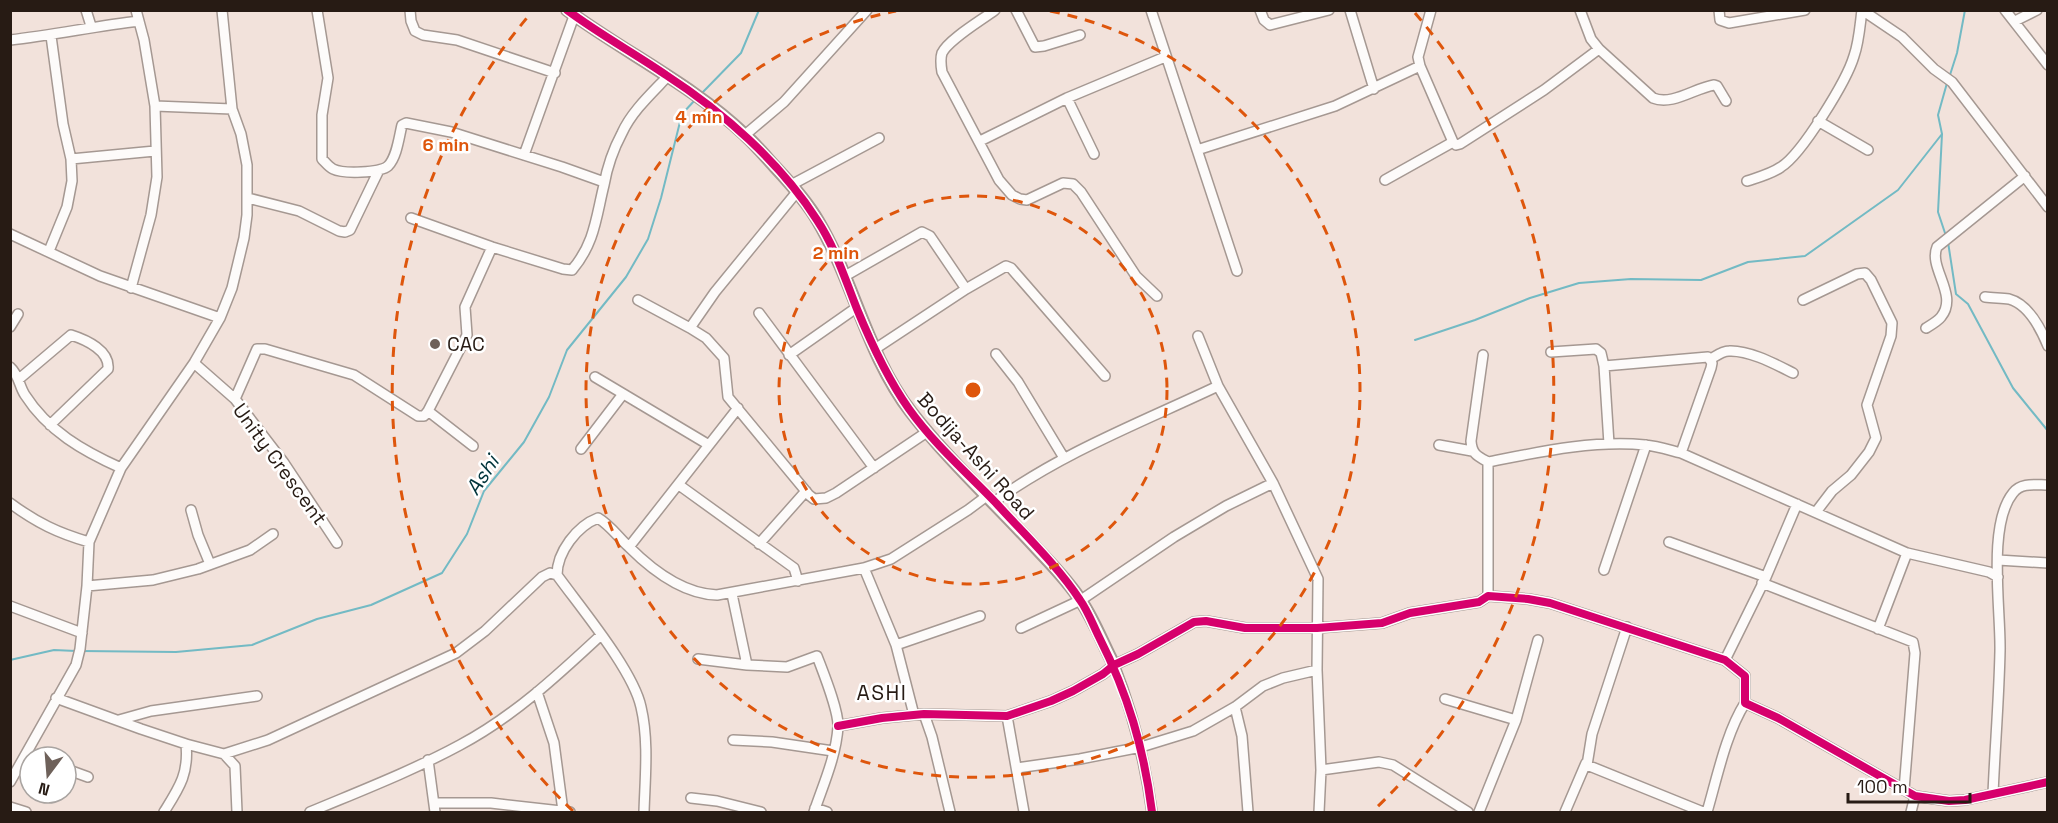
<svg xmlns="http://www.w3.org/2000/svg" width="2058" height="823" viewBox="0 0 2058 823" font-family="'Space Grotesk',sans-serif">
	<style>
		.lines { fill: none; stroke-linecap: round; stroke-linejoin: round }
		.stream { stroke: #73bac4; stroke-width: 2 }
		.minor-casing { stroke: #a59892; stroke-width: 12 }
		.tertiary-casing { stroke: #a59892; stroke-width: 14 }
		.minor { stroke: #fdfbfa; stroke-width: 9 }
		.tertiary { stroke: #fdfbfa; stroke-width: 10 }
		.cycleway-casing { stroke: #fff; stroke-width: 11 }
		.cycleway { stroke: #d6006c; stroke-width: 8 }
		.ring { fill: none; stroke: #de560c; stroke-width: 3; stroke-dasharray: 10 8 }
		.poi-dot { fill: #6e615a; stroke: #fff; stroke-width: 2 }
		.labels { text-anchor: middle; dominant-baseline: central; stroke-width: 5; stroke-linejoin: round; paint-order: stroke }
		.poi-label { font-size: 20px; fill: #271b14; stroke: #fff; text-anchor: start }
		.street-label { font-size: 20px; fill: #271b14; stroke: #fff }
		.water-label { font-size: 21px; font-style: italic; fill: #00343b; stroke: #fff }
		.neighbourhood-label { font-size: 21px; letter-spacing: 1.5px; fill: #271b14; stroke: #fff }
		.centre { fill: #de560c; stroke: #fff; stroke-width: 3 }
		.ring-label { font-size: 18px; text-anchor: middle; font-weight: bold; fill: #de560c; stroke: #fff; stroke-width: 5; stroke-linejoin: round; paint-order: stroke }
	</style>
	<rect width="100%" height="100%" fill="#f2e2db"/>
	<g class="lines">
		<path class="stream" d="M1949,78L1957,53L1965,10
			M701,94L741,53L759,10
			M1946,236L1938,212L1942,134L1938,115L1947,83
			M1948,242L1956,294L1968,304L2013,388L2048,431
			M1415,340L1475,320L1530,298L1579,283L1631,279L1701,280L1748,262L1805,256L1898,190L1942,134
			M81,651L176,652L252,645L317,619L371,605L442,573L467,534L484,491L524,442L549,397L567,350L626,277L648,239L661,198L682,114L695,100
			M10,660L54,650L76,651"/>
		<defs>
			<path id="minor" d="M86,10L91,26
				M317,10L328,78L322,115V159C325,162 329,167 333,169C343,174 380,173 388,166C397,157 399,137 402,125L406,123L451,132L562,167L604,182
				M410,10L411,21L415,31L423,35L457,40L555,73
				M995,10C982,20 949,39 942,53C940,59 941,66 942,72L999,180L1012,195L1020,199L1027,200L1063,183L1073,184L1081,192L1136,276L1157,296
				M1016,10L1035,47L1044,46L1080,35
				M1151,10L1237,271
				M1260,10L1264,20L1270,25L1329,10
				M1350,10L1374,89
				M1580,10L1591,39L1599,49L1653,98C1672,106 1695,88 1714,85L1717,86L1726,101
				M1719,10L1720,20L1729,23L1805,10
				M1862,10L1902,37L1934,69L1952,82L2048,207
				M2005,10L2048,65
				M2015,21L2037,10
				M10,40C54,35 96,26 139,21
				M1420,66L1453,142L1456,145L1460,144L1544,90L1599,49
				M1067,98L1094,154
				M155,106L232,109
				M1818,121L1868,150
				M745,135L784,102L867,10
				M980,141L1067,98L1165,57
				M1197,150L1335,106L1420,66L1418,57L1431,10
				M524,155L574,16
				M71,159L155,151
				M1385,180L1453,142
				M1747,181C1759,177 1771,174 1781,167C1802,154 1847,80 1854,56C1859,42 1860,25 1862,10
				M791,185L879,138
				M796,193L715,292L690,328L706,338L724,358L728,397L809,495L814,499L826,498L836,493L927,432
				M248,198L299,211L339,231L345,232L350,230L378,172
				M411,218L492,247L563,269L572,270C595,243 596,217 604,185C607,168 614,148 622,133C632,111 652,93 668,76
				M10,234L100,276L220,318
				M49,251L67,207L72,181L71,159L63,124L51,36
				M845,276L922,232L930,236L966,289
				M131,288L151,215L157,177L155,106L144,40L136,10
				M1985,297C1993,298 2001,298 2009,299C2028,304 2041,329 2048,346
				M638,300L690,328
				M1803,300L1857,274L1865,273L1871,280L1892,323L1891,336L1867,405L1876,438L1869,452L1851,475L1832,491L1816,512
				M759,313L874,468
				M10,327L18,314
				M1926,328C1931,325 1938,321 1941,317C1959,295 1928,268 1937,247L2025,176
				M1198,336L1218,386L1273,483L1318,579L1317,670L1321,770L1319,812
				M875,349L966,289L1006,266L1011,268L1105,376
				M1551,352L1596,349L1601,353L1604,366
				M996,354L1018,382L1064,458
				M789,355L856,308
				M1483,355L1471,441C1472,454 1477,456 1488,462V596
				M1711,359C1716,356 1722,351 1729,351C1749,350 1775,364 1793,373
				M194,363L235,399L284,463L337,543
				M10,367C19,375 19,386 25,395C48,431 83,451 121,468
				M595,377L709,445
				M19,379L71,335C87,340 110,351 108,369L50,425
				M235,399L257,349H265L354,375L418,416H424L428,411L473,446
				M428,411L467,335L465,307L492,247
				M1609,444L1604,366L1708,357L1712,363L1711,368L1681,453
				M1439,445L1472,451
				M581,449L623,394
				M1488,462C1539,452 1593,440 1645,445C1657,446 1669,450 1681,453L1907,553L1989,572L1998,577
				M679,485L794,568L798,581
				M994,502C1063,452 1142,422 1218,386
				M10,503C37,523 58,533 89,542
				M191,510L198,535L210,564
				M1669,542L1766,577
				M759,544L806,491
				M629,547L738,408
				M1998,560L2048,563
				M864,568L896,645L914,715
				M1604,570L1646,445
				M1762,583L1913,642L1915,653L1904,790
				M87,586L153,580L198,569L250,550L273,534
				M732,594L747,665
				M10,606L82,633
				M1627,627L1592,734L1587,765L1703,812
				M1021,628L1081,600L1174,537L1226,506L1273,483
				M1878,629L1907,553
				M896,645L980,616
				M698,659L747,665L787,667L817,656C823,672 839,711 838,727C836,757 823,785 814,812
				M1725,660L1766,577L1797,504
				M1114,665C1133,713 1145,761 1152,812
				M537,692L554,743L563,811
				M56,698L141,729L186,744L224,754L268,740L456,653L485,631L542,577L550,573L557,575
				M1445,699L1516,720
				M1235,707L1242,736L1248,812
				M924,714L932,737L950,812
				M1007,716L1024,812
				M119,720L151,711L257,696
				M838,726L882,718L924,714L1007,716L1051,701L1073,691L1103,674L1114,665L1138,654L1194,622L1206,621L1245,628H1317L1382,623L1410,613L1479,602L1488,596L1528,599L1550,603L1725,660L1745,676V703L1778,718L1915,796L1949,801L1965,800L2048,782
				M733,740L772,742L833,751
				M224,754L235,766L237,812
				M428,760L435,812
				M1017,768L1080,759L1141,747L1193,731L1235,707L1263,686L1283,678L1317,670
				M66,769L88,777
				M1321,770L1379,762L1393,765L1468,812
				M10,782L76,665L80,649L87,586L89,542L121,468L194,363L220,318L232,288L244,238L247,215V165L241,134L232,109L222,10
				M1993,794C1995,746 1999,699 2000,651C2001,610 1987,525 2013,493C2021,482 2036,485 2048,485
				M691,798L717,801L761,812
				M435,803H491L570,812
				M10,807L26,812
				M815,808L827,812
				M164,812C179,788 189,774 186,744
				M310,812C360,791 412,771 460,745C513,717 558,675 601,635
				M644,812C645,778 649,741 641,707C633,670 580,607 557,575C557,552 577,526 598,518C610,525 619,538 629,547C652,570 683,594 717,595L864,568L891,559L968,510L988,495
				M1479,812L1516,720L1538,640
				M1565,812L1586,763
				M1707,812C1717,778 1726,733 1745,703
				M1911,812L1915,796"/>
			<path id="tertiary" d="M567,10C625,53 693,85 745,135C756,145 766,157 776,168C791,184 807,202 818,221C854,282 867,355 911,412C949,461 995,503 1037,549C1052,565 1069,582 1081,601C1094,620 1103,644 1114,665"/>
		</defs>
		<use href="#minor" class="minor-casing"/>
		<use href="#tertiary" class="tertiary-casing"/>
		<use href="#minor" class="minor"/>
		<use href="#tertiary" class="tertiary"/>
		<defs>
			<path id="cycleway" d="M567,10C599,34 634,53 666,75C723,112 780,162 817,220C835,247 845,279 857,309C871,343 887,378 909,409C934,444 966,472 996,503C1024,534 1057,565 1080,600C1088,611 1093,625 1099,637C1128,694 1144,749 1152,812
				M838,726L882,718L924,714L1007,716L1051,701L1073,691L1103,674L1114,665L1138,654L1194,622L1206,621L1245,628H1317L1382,623L1410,613L1479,602L1488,596L1528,599L1550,603L1725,660L1745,676V703L1778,718L1915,796L1949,801L1965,800L2048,782"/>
		</defs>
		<use href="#cycleway" class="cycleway-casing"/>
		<use href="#cycleway" class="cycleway"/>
	</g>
	<g class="ring">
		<circle cx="973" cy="390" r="194"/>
		<path d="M1050 11A387 387 0 1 1 896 11"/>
		<path d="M573 811A581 581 0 0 1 531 13M1415 13A581 581 0 0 1 1373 811"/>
	</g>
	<circle class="poi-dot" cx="435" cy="344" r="6"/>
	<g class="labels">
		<g class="poi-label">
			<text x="447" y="344">CAC</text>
		</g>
		<g class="street-label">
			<text transform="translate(976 456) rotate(48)">Bodija-Ashi Road</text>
			<text transform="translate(280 464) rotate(54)">Unity Crescent</text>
		</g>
		<g class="water-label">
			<text transform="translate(482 475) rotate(-57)">Ashi</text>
		</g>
		<g class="neighbourhood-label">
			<text x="882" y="692">ASHI</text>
		</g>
	</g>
	<circle cx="973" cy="390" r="9" class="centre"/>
	<g class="ring-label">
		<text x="699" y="123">4 min</text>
		<text x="446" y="151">6 min</text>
		<text x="836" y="259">2 min</text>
	</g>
	<rect width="2058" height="823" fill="none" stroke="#271b14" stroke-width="24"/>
	<g transform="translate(48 775) rotate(196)"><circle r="28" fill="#ffffff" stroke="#a9a4a1" stroke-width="1.5"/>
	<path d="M0-4.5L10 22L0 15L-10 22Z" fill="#6e615a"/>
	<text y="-9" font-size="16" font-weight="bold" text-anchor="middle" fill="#271b14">N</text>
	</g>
	<path d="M1848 793v9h122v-9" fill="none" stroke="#271b14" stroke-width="3"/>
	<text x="1857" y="793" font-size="18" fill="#271b14" stroke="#ffffff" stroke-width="4.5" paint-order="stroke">100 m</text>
</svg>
